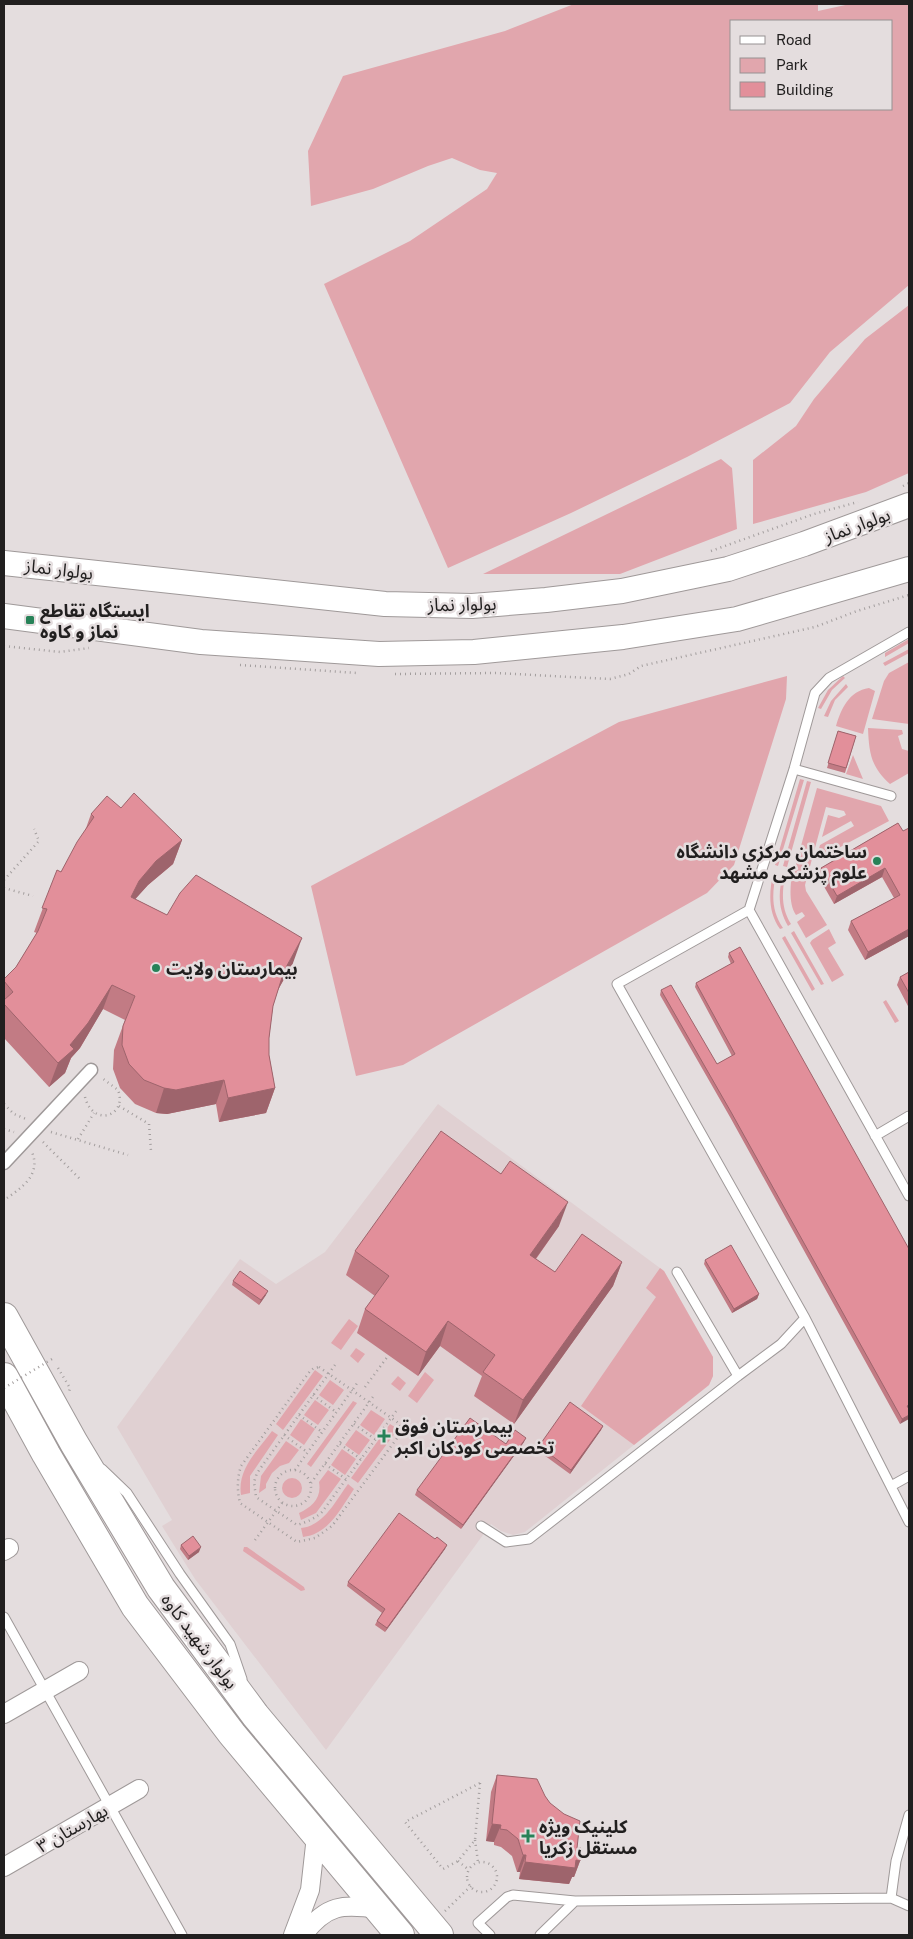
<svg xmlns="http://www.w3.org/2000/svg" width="913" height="1939" viewBox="0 0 913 1939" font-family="'Public Sans','Noto Sans Arabic',sans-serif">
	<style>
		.built { fill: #e0d0d2 }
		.green { fill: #e1a6ad; fill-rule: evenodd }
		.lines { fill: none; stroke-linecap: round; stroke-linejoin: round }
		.service-casing { stroke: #9f9999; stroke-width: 11 }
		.pedestrian-casing { stroke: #9f9999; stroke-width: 15 }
		.minor-casing { stroke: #9f9999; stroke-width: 20 }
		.secondary-casing { stroke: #9f9999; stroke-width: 26 }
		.primary-casing { stroke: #9f9999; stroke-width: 30 }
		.path { stroke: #a39e9e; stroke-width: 2.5; stroke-dasharray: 1 4; stroke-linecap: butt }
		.service { stroke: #fff; stroke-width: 9 }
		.pedestrian { stroke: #fff; stroke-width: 12 }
		.minor { stroke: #fff; stroke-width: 18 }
		.secondary { stroke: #fff; stroke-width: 24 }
		.primary { stroke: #fff; stroke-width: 28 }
		.path-bridge { stroke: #a39e9e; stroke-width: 2.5; stroke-dasharray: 1 4; stroke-linecap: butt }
		.wall { fill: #c27b84 }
		.shaded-wall { fill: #9e646c }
		.building { fill: #e28f9a; stroke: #9e646c }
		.poi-dot { fill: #278258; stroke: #e4ddde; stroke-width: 2 }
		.labels { text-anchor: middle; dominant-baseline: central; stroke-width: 5; stroke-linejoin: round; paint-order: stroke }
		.street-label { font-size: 18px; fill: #211f1f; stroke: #e4ddde }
		.poi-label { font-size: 18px; font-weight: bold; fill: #211f1f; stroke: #e4ddde; text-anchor: start }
	</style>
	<rect width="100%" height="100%" fill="#e4ddde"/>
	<path class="built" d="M438,1104L664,1271L713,1357V1376L709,1385L525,1532L513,1535L501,1531L491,1524L326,1750L195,1579L162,1526L172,1520L117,1427L240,1259L276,1284L325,1252Z"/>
	<path class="green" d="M574,4H818V11L850,4H909V285L830,352L790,403L687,457L571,513L448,568L324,284L410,241L487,189L497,173L480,170L452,158L428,166L373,189L311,206L308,151L343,76L505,31ZM732,21H892V109H732Z
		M909,305V473L866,492L753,524V460L796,426L814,399L865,339Z
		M721,459L732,468L737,529L620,574H483Z
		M909,639V643L885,657V653Z
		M909,649V653L885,666L883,663Z
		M909,662V724L872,719L884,681L889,673Z
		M787,676L786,699L734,865L707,893L403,1065L356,1076L311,886L619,722Z
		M843,676L845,678L832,690L821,709L818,708L828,690Z
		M846,684L848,687L835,700L828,717L824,716L831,701Z
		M869,688L875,691L863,734L836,726C841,709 849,691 869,688Z
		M868,728L902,730L903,734L898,736L902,749L909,751V773L890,784C871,767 869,753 868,728Z
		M853,755L863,779L846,774Z
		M800,779L804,780L778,866L775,865Z
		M807,781L811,782L787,867L783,866Z
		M817,788L881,806L889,821L816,860L820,845L854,826L851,821L822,837L828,815L839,818L846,815L844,811L826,807L805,885L806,891L827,925L806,938L797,922L805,916L802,912L796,915C790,906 790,893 791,882Z
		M773,874H776C772,894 771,910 783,928L780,929C768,912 769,893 773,874Z
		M783,874L785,875C782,893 781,908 791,924L788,926C778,909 778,893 783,874Z
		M829,929L836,943L828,948L844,975L832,982L810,943L812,940Z
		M794,931L824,984L821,985L791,933Z
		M785,936L815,989L812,991L782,938Z
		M886,1000L899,1021L895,1023L883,1002Z
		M660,1268L664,1271L713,1357V1376L709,1385L634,1445L581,1406L656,1297L646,1288Z
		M349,1319L358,1326L341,1350L331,1343Z
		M356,1348L365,1354L358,1363L350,1356Z
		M315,1370L323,1376L283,1430L276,1424Z
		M425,1372L434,1380L417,1403L408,1396Z
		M398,1376L406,1383L400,1391L391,1384Z
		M330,1380L344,1390L333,1405L319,1395Z
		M315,1400L329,1410L318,1425L304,1415Z
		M353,1401L357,1403L311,1467L307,1464Z
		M371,1410L385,1419L374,1435L360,1425Z
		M301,1419L315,1429L304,1445L290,1435Z
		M390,1424L398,1429L358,1483L351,1478Z
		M356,1430L370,1440L359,1455L345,1445Z
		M272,1431L278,1435L250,1476V1493L241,1495C237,1469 258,1450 272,1431Z
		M286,1441L299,1450L289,1463L280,1466L272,1473L266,1484V1488L259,1493L261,1476Z
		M342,1449L356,1459L345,1475L331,1465Z
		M328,1470L341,1479L316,1513L301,1520L299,1513C312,1507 322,1498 319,1482Z
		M282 1488a10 10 0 1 1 20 0a10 10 0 1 1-20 0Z
		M348,1484L354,1489C341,1508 329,1534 303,1537L301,1528C324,1526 336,1500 348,1484Z
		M244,1547H247L304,1587L305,1590L301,1591L243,1551Z"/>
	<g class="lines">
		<defs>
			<path id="service" d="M794,769L891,796
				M749,910L794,769L815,693L829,678L909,632
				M875,1136L909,1116
				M909,1196L749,910L617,984L805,1318L909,1522
				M677,1272L738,1376
				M102,1469L127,1493L180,1574L230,1644L242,1679
				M891,1486L909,1476
				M481,1526L506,1542L529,1539L738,1376L781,1344L805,1318
				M4,1617L182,1935
				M909,1815L896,1861L891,1898L909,1906
				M490,1935L478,1923L507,1897L513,1895L575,1901L891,1898
				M540,1935L575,1901"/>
			<path id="pedestrian" d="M4,1163L91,1070"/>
			<path id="minor" d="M4,1551L9,1548
				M4,1714L79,1671
				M4,1867L139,1789
				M293,1935L310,1890L316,1836
				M303,1935C327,1904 342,1904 379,1909"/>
			<path id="secondary" d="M4,563L385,604L472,606L546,600L622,591L728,569L804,544L909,505
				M4,616L201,642L379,654L474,652L623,637L737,619L909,569"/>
			<path id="primary" d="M4,1317L74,1443L161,1588L255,1715L439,1935
				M4,1377L46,1454L135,1606L232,1734L400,1935"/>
		</defs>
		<use href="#service" class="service-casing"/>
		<use href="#pedestrian" class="pedestrian-casing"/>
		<use href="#minor" class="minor-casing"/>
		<use href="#secondary" class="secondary-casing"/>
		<use href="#primary" class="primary-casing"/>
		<path class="path" d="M903,486L909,483
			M711,551L814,514L858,502
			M4,646L60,652L89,648
			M240,665L357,673
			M395,674L495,673L610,679L629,674L641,666L815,627L857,611L909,595
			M4,880L39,841L34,829
			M4,888L33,896
			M85,1097C93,1128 128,1116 118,1090L102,1078
			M4,1104L14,1114L26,1119
			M119,1106L149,1124L151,1151
			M4,1129L14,1132
			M51,1132L128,1155
			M78,1139L94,1113
			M43,1142L81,1180
			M7,1198C23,1187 41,1174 32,1152
			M335,1365L257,1473L254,1482L256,1497L297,1525C307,1522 314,1519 322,1512L397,1410
			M319,1367L400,1424L401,1433L332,1526L315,1538L297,1542L240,1503C237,1490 237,1479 241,1466L310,1371L314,1368Z
			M58,1368L70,1388L69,1392
			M365,1387L388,1356
			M313,1395L336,1412
			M299,1415L322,1432
			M354,1424L375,1439
			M284,1435L307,1452
			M340,1444L361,1459
			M325,1464L346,1479
			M275 1488a18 18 0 1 1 36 0a18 18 0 1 1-36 0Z
			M295,1470L358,1382
			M311,1483L375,1394
			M255,1540L282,1503
			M480,1783L475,1840L458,1861L443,1869L405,1822Z
			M475,1840L478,1862
			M458,1861L469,1870
			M467 1877a15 15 0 1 1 30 0a15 15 0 1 1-30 0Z
			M445,1911L471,1886"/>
		<use href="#service" class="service"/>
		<use href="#pedestrian" class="pedestrian"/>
		<use href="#minor" class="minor"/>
		<use href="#secondary" class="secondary"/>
		<use href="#primary" class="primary"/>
		<path class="path-bridge" d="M4,1388L52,1359"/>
	</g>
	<path class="wall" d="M838,731L856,736L845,773L827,768Z
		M121,808L182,840L173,864L148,885L135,899L167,915L293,963L278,990L273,1006L269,1038V1055L275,1088L266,1113L219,1122L216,1104L167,1114L156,1113L135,1104L120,1088L113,1069L114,1050L125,1020L103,1009L80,1048L71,1058L65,1073L49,1087L4,1038V979L16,967L37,933L34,932L57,870L61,872L85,831L91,814Z
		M898,823L909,936L865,960L848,930L851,921L894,898L882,877L834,904L818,876L821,868Z
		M740,947L909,1408L900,1424L730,1117L660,995L661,990L717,1064L732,1056L695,987L696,983L731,964L728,957L729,953Z
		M909,972V1008L897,985L900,977Z
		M559,1226L536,1259L555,1272L622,1262L613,1286L514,1424L474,1396L482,1376L440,1346L418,1376L357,1333L365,1309L375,1296L346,1275L355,1251Z
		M705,1260L759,1294L757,1299L732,1313L704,1264Z
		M233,1281L266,1295L259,1305L232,1285Z
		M603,1426L601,1430L570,1474L537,1450L539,1446Z
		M524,1442L461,1529L415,1495L417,1490Z
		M181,1545L199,1552L188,1560L180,1549Z
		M447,1545L445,1549L385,1632L375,1625L377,1621L382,1613L347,1586L348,1582Z
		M497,1775L545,1796L577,1848L580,1861L574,1877H572L569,1884L519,1879L520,1872H517L512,1856L501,1847L494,1845V1842L486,1841L491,1792Z"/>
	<path class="shaded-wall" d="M182,840L173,864L148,885L130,905L131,897L139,881L156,861Z
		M885,868L882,877L834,904L837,896Z
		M909,929V936L865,960L868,952Z
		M302,938L293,963L275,995L284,971Z
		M112,985L103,1009L80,1048L71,1058L65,1073L49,1087L58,1063Z
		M224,1080L216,1104L167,1114L156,1113L164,1088Z
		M275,1088L266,1113L219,1122L228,1098Z
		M568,1202L559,1226L521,1279L530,1255Z
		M622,1262L613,1286L514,1424L523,1400Z
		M268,1291L266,1295L259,1305L261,1300Z
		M759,1294L757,1299L732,1313L734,1309Z
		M448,1321L440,1346L418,1376L426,1352Z
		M909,1415V1419L900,1424L902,1419Z
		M603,1426L601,1430L570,1474L571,1470Z
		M526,1438L524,1442L461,1529L463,1525Z
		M447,1545L445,1549L385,1632L387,1628Z
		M201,1547L199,1552L188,1560L189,1556Z
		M492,1824L501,1825L494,1842L486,1841Z
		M523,1855H526L520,1872H517Z
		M576,1860L580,1861L574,1877H572L569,1884L519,1879L525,1862Z"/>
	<path class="building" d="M838,731L856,736L846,768L828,763Z
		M134,793L182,840L156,861L139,881L131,897L167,915L180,893L196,875L302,938L284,971L273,1006L269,1038V1055L275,1088L228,1098L224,1080L176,1090L164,1088L144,1080L129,1064L122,1045L123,1026L135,996L112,985L88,1023L70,1045L74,1049L58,1063L4,1004V1000L13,992L4,981V979L16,967L38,931L47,909L42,908L57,870L61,872L77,842L94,817L91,814L107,796L121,808Z
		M898,823L903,831L909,828V929L868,952L851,921L900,895L885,868L837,896L821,868Z
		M740,947L909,1249V1405L907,1406L909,1409V1415L902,1419L731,1112L661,990L671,985L717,1064L735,1054L696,983L734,962L729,953Z
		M909,972V993L900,977Z
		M441,1131L501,1174L510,1161L568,1202L530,1255L555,1272L582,1234L622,1262L523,1400L483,1372L495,1355L448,1321L426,1352L365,1309L389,1276L355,1251Z
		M731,1245L759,1294L734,1309L705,1260Z
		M240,1271L268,1291L261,1300L233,1281Z
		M570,1402L603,1426L571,1470L539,1446Z
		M470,1418L506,1444L515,1430L526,1438L463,1525L417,1490Z
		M399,1513L435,1539L437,1537L447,1545L387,1628L377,1621L385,1609L348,1582Z
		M193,1536L201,1547L189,1556L181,1545Z
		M497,1775L537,1779L545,1796L550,1803L564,1814L580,1821L577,1848H581L580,1861L576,1860L575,1868L525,1862L526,1855H523L518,1839L507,1830L500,1829L501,1825L492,1824Z"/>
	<g class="poi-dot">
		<rect x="25" y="615" width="10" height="10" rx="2.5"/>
		<circle cx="877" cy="861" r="5"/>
		<circle cx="156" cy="968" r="5"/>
		<path d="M381.5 1428.5h5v5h5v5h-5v5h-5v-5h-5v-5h5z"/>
		<path d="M525.5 1828.5h5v5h5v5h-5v5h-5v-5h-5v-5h5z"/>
	</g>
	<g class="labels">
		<g class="street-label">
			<text transform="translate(857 525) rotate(-20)">بولوار نماز</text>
			<text transform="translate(59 569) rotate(7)">بولوار نماز</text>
			<text transform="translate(462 604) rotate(-1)">بولوار نماز</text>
			<text transform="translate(200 1641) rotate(53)">بولوار شهید کاوه</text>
			<text transform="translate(72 1828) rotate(-30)">بهارستان ۳</text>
		</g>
		<g class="poi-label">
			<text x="40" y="610">ایستگاه تقاطع<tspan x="40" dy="21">نماز و کاوه</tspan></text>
			<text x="867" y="851" text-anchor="end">ساختمان مرکزی دانشگاه<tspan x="867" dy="21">علوم پزشکی مشهد</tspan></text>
			<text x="166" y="968">بیمارستان ولایت</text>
			<text x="395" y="1426">بیمارستان فوق<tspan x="395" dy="21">تخصصی کودکان اکبر</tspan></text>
			<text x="539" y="1826">کلینیک ویژه<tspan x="539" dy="21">مستقل زکریا</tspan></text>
		</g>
	</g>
	<rect width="913" height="1939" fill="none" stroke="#211f1f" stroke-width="10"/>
	<rect x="730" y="20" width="162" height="90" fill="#e4ddde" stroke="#969192"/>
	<rect x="740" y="36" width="25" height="8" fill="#ffffff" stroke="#969192"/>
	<text x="776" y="45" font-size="15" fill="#211f1f">Road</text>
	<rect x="740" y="58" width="25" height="15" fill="#e1a6ad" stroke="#969192"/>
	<text x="776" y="70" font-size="15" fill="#211f1f">Park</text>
	<rect x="740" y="82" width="25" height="15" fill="#e28f9a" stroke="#969192"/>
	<text x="776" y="95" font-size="15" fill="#211f1f">Building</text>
</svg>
